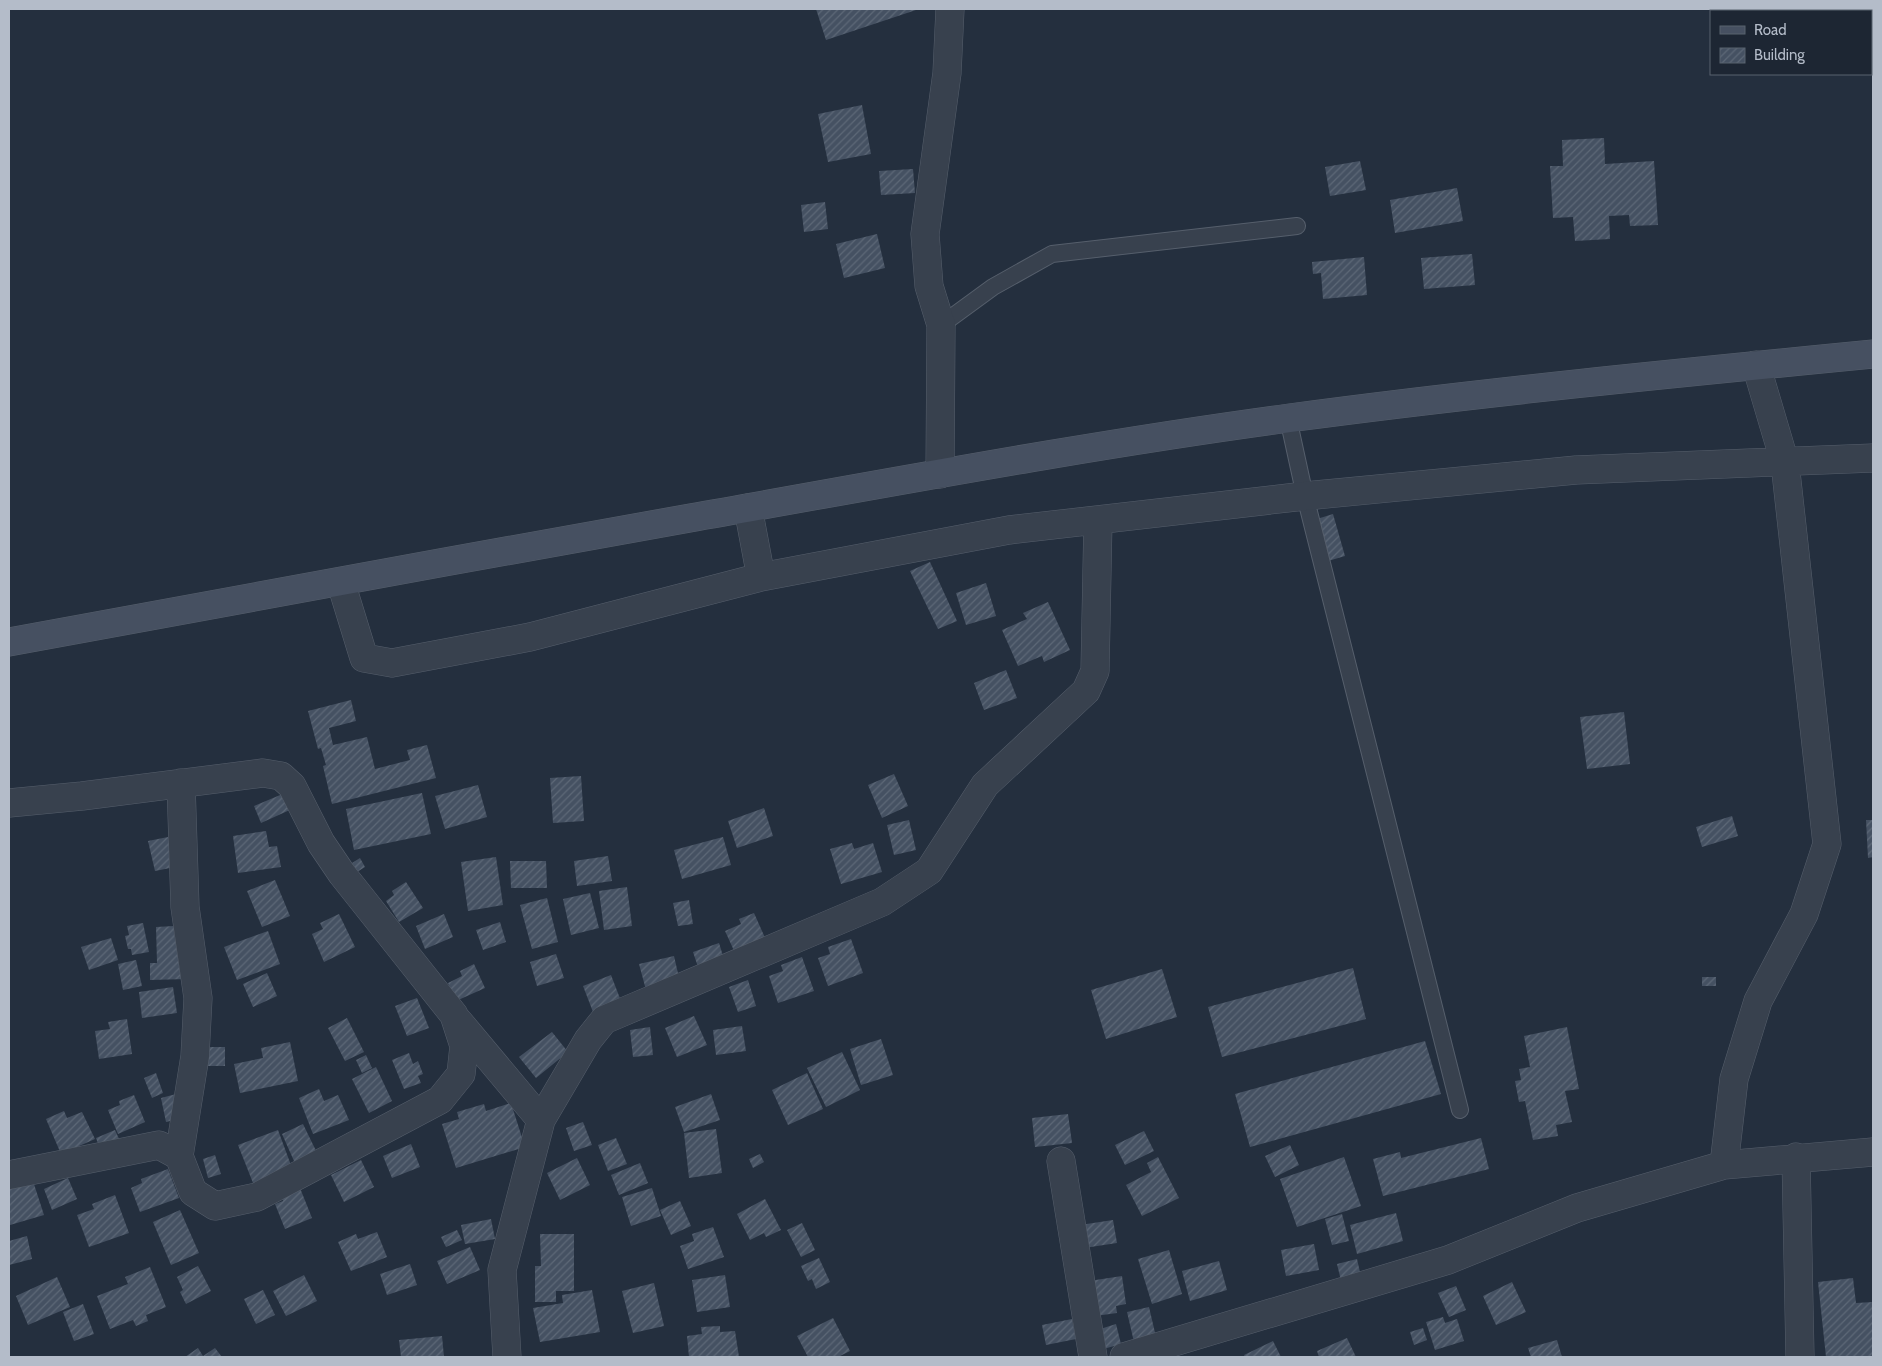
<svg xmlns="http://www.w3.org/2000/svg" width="1882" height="1366" viewBox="0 0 1882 1366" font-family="Cabin,sans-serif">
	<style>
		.building { fill: url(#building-hatch) }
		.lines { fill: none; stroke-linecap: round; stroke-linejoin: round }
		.lane-casing { stroke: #565f6c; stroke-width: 18 }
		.street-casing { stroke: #565f6c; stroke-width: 29 }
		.secondary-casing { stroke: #565f6c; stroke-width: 29 }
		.lane { stroke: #38414e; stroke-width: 16 }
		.street { stroke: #38414e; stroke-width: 28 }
		.secondary { stroke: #465061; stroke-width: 28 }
	</style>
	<defs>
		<pattern id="building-hatch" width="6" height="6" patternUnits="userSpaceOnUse" patternTransform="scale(1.25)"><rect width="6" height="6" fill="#455162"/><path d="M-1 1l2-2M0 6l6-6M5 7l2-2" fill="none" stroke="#5d6877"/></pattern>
	</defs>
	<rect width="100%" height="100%" fill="#242f3e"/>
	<path class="building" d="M816,9H919L826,40Z
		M862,105L871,154L828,162L818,114Z
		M1604,138L1605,164L1654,161L1658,225L1630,226L1629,215L1609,216L1610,239L1575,241L1573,217L1553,218L1550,166H1563L1562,140Z
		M1360,161L1366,190L1330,196L1325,167Z
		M913,169L915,193L881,195L879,171Z
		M1457,188L1463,221L1395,233L1390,200Z
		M825,202L828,229L804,232L801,205Z
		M877,234L885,268L844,278L836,244Z
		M1472,254L1475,285L1424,289L1421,258Z
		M1364,257L1367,295L1323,299L1321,273L1313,274L1312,262Z
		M1333,514L1345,556L1328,561L1317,519Z
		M930,562L957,621L938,629L910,571Z
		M986,583L996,616L966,625L956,593Z
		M1048,602L1070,650L1044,662L1042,656L1018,666L1002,630L1027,619L1023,613Z
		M1006,670L1017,698L984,710L974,683Z
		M351,700L356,721L329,728L333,745L367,737L375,769L410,760L407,750L427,745L436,778L332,804L323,766L326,765L321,748L318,749L308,711Z
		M1624,712L1630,764L1587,769L1580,717Z
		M894,774L908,806L882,818L868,785Z
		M581,776L584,821L553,823L550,778Z
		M478,785L487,817L445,829L435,796Z
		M285,793L292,809L261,823L254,806Z
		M422,793L431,834L354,850L346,809Z
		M764,808L773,836L737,848L728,821Z
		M1732,816L1738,836L1702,847L1696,827Z
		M909,820L916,850L894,855L887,825Z
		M1866,820H1873V857L1868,858Z
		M266,831L269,847L277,846L281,867L238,873L233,836Z
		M168,837L175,867L155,871L148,841Z
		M723,837L731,865L682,879L674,850Z
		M852,843L854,849L873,843L882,872L841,884L830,849Z
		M608,856L612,881L577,886L574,861Z
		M496,857L503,905L468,911L461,862Z
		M360,858L365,867L357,872L352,863Z
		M510,861H546L547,888H511Z
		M275,880L290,916L262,927L247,891Z
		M406,882L423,908L399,922L386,901L394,895L392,891Z
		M627,887L632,926L604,930L599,891Z
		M590,893L599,928L571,935L563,899Z
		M547,898L558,942L532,949L520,905Z
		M689,900L693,924L678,926L673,903Z
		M754,913L766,940L736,955L725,931L741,924L739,919Z
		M339,914L355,947L324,962L312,934L323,929L320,923Z
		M444,914L453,937L425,949L416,926Z
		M500,922L506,942L483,950L476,930Z
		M143,923L149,952L132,955L131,949H128L125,936L129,935L127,926Z
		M174,926L175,940L186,939L188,979L150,980V963H157L156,927Z
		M268,931L280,964L237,980L224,947Z
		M111,938L118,960L89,970L81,947Z
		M851,939L863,973L828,986L818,958L830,954L828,947Z
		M719,943L724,959L698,967L693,952Z
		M556,954L564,978L537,986L530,962Z
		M674,956L680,982L646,990L639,964Z
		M802,957L814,991L778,1003L769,976L783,971L781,965Z
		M136,960L142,986L123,990L118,964Z
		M474,964L485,988L456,1001L448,983L462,976L460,971Z
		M1353,968L1366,1019L1222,1057L1208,1007Z
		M1162,969L1177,1017L1106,1039L1091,990Z
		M267,973L277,996L253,1007L243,984Z
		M611,975L621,1001L593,1012L583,986Z
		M1702,977H1716V986H1702Z
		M748,980L756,1006L738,1012L729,987Z
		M173,987L177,1013L142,1018L139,992Z
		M417,998L429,1028L407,1036L395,1006Z
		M694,1016L707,1045L677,1057L665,1028Z
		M347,1018L364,1052L345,1061L328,1028Z
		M127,1019L132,1054L99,1059L95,1031L110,1029L108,1022Z
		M742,1026L746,1051L716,1055L713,1030Z
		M650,1027L653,1055L633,1057L630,1030Z
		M1567,1027L1579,1089L1565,1091L1572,1122L1556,1125L1558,1136L1533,1140L1525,1101L1519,1102L1515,1081L1521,1080L1519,1069L1530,1067L1524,1036Z
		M552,1032L568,1052L536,1078L519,1057Z
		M881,1039L893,1075L861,1085L850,1049Z
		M1425,1041L1441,1094L1250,1147L1235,1094Z
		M290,1042L298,1081L240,1093L234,1064L263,1058L261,1048Z
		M204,1047H225V1066H205Z
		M842,1052L860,1090L826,1107L807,1068Z
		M409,1053L413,1064L418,1061L423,1074L418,1076L421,1083L404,1089L392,1060Z
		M366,1055L372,1068L362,1073L356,1060Z
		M376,1067L392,1101L369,1113L352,1079Z
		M156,1073L163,1093L152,1098L144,1078Z
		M807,1073L823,1109L788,1125L772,1090Z
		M319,1089L324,1101L338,1095L349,1120L313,1134L299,1098Z
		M180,1093L186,1117L166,1122L161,1098Z
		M711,1094L720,1120L684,1132L675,1107Z
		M134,1095L145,1122L118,1134L108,1110L120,1105L119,1101Z
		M511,1103L525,1147L456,1168L442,1124L459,1119L457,1112L484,1104L486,1111Z
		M64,1111L67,1118L82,1112L95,1139L61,1154L46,1119Z
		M1068,1114L1072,1143L1035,1147L1032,1118Z
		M583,1122L592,1145L574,1151L566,1128Z
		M303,1124L320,1159L298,1170L282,1134Z
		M716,1129L722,1173L689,1178L684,1133Z
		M115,1130L120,1141L100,1149L96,1138Z
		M278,1130L292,1168L253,1183L238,1145Z
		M1144,1131L1154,1151L1125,1165L1115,1145Z
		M616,1138L627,1164L608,1171L598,1145Z
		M1481,1138L1489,1169L1383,1196L1373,1159L1400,1152L1401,1158Z
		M411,1144L420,1167L392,1178L383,1156Z
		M1290,1145L1299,1165L1275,1177L1265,1156Z
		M760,1154L764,1162L753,1168L749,1159Z
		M215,1155L221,1174L208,1178L203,1159Z
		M1158,1157L1179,1198L1142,1216L1126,1185L1151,1172L1147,1163Z
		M1344,1157L1361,1206L1297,1227L1280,1179Z
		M577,1158L590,1185L560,1200L547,1173Z
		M361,1160L374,1187L344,1202L331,1175Z
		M640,1163L648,1183L619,1195L611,1175Z
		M168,1169L179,1198L140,1212L131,1188L142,1183L141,1179Z
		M32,1178L44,1215L10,1225L9,1185Z
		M68,1178L77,1199L52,1210L44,1189Z
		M300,1188L312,1218L285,1229L275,1204L283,1201L281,1195Z
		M652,1188L661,1216L631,1226L622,1197Z
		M115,1195L129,1233L89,1247L77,1215L94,1209L92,1204Z
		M765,1199L781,1230L766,1237L764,1233L750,1240L737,1214Z
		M680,1201L691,1226L671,1235L660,1210Z
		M180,1210L199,1253L171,1265L153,1222Z
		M1396,1213L1403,1241L1357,1254L1350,1225Z
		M1342,1214L1349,1241L1332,1245L1325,1219Z
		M491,1219L495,1239L465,1244L461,1225Z
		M1113,1220L1117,1243L1084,1248L1080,1225Z
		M802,1223L815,1250L801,1257L787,1230Z
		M713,1227L724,1257L688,1269L680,1246L694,1241L692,1234Z
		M457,1230L462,1240L446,1247L441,1237Z
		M377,1232L387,1257L351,1271L338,1242L356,1234L358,1239Z
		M540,1234H574V1291H556V1302H535V1266H541Z
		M27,1236L32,1259L9,1265V1241Z
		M1314,1244L1319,1270L1286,1276L1281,1250Z
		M470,1247L480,1270L447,1284L437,1261Z
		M1169,1250L1182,1294L1152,1304L1138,1259Z
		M819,1258L830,1282L816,1289L812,1279L808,1281L801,1266Z
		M1357,1259L1362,1281L1342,1285L1337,1264Z
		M1219,1261L1227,1290L1190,1301L1182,1271Z
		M410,1264L417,1285L387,1295L380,1274Z
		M198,1266L211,1291L186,1304L180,1292L183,1290L177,1277Z
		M150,1267L166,1307L146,1315L148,1321L136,1326L133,1320L110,1329L97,1296L128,1284L125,1277Z
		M304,1275L317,1301L286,1316L273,1291Z
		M725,1275L730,1307L697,1312L692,1280Z
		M1122,1276L1126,1304L1116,1306L1117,1313L1095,1316L1089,1281Z
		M57,1277L70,1307L28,1325L16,1296Z
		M1853,1278L1856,1303L1873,1302V1357H1826L1818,1282Z
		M1512,1282L1526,1312L1496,1325L1483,1296Z
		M654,1283L664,1326L633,1333L622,1291Z
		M1456,1286L1466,1310L1449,1317L1438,1293Z
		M263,1290L275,1315L256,1324L244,1299Z
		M592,1290L600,1332L540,1342L533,1308L563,1303L562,1295Z
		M83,1304L94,1334L74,1341L63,1312Z
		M1149,1307L1156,1337L1134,1342L1127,1312Z
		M1443,1317L1445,1323L1457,1319L1464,1341L1435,1350L1426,1322Z
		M833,1318L850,1351L838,1357H808L797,1336Z
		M1072,1319L1076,1339L1046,1345L1042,1325Z
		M1116,1324L1121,1344L1100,1350L1094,1331Z
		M720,1326V1332L735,1331L739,1357H689L687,1336L702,1334L701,1327Z
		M1423,1328L1427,1340L1414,1345L1410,1332Z
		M442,1336L444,1357H401L399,1340Z
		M1347,1338L1356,1357H1319L1317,1351Z
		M1557,1340L1562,1357H1531L1528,1348Z
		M1273,1341L1281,1357H1245L1244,1355Z
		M198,1348L203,1356L215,1348L222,1357H185Z"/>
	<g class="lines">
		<defs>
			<path id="lane" d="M941,325L993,287L1052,254L1297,226
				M1288,418L1305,496L1460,1110"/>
			<path id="street" d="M940,474L941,325L929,286L925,234L947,73L950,9
				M761,577L1009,530L1305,496L1576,470L1873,458
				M341,583L364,658L392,663L530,637L761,577L748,508
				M9,803L82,796L263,773L281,776L292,786L321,843L342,874L454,1015L464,1046L461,1074L440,1100L257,1197L215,1206L193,1192L179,1156L159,1145L9,1175
				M459,1022L541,1120
				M179,1156L195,1056L198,998L185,907L181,783
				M1796,1157L1800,1357
				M1061,1161L1093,1357
				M1724,1165L1734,1079L1758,1001L1804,914L1827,844L1785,463L1756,365
				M507,1357L502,1270L541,1120L588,1040L604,1020L882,902L929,871L985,785L1086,691L1095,671L1098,520
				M1124,1357L1448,1260L1577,1208L1724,1165L1873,1152"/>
			<path id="secondary" d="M9,642C235,599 463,559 690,518C889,483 1088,445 1289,418C1483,392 1678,373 1873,354"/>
		</defs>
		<use href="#lane" class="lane-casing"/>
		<use href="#street" class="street-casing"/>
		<use href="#secondary" class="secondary-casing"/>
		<use href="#lane" class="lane"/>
		<use href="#street" class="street"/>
		<use href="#secondary" class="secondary"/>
	</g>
	<rect width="1882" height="1366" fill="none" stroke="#b4bcc9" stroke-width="20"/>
	<rect x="1710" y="10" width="162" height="65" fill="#1d2633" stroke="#59626f"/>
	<rect x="1720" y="26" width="25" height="8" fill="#465061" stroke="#59626f"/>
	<text x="1754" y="35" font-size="15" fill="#b4bcc9">Road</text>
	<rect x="1720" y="48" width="25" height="15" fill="url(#building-hatch)" stroke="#59626f"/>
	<text x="1754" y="60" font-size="15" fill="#b4bcc9">Building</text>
</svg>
